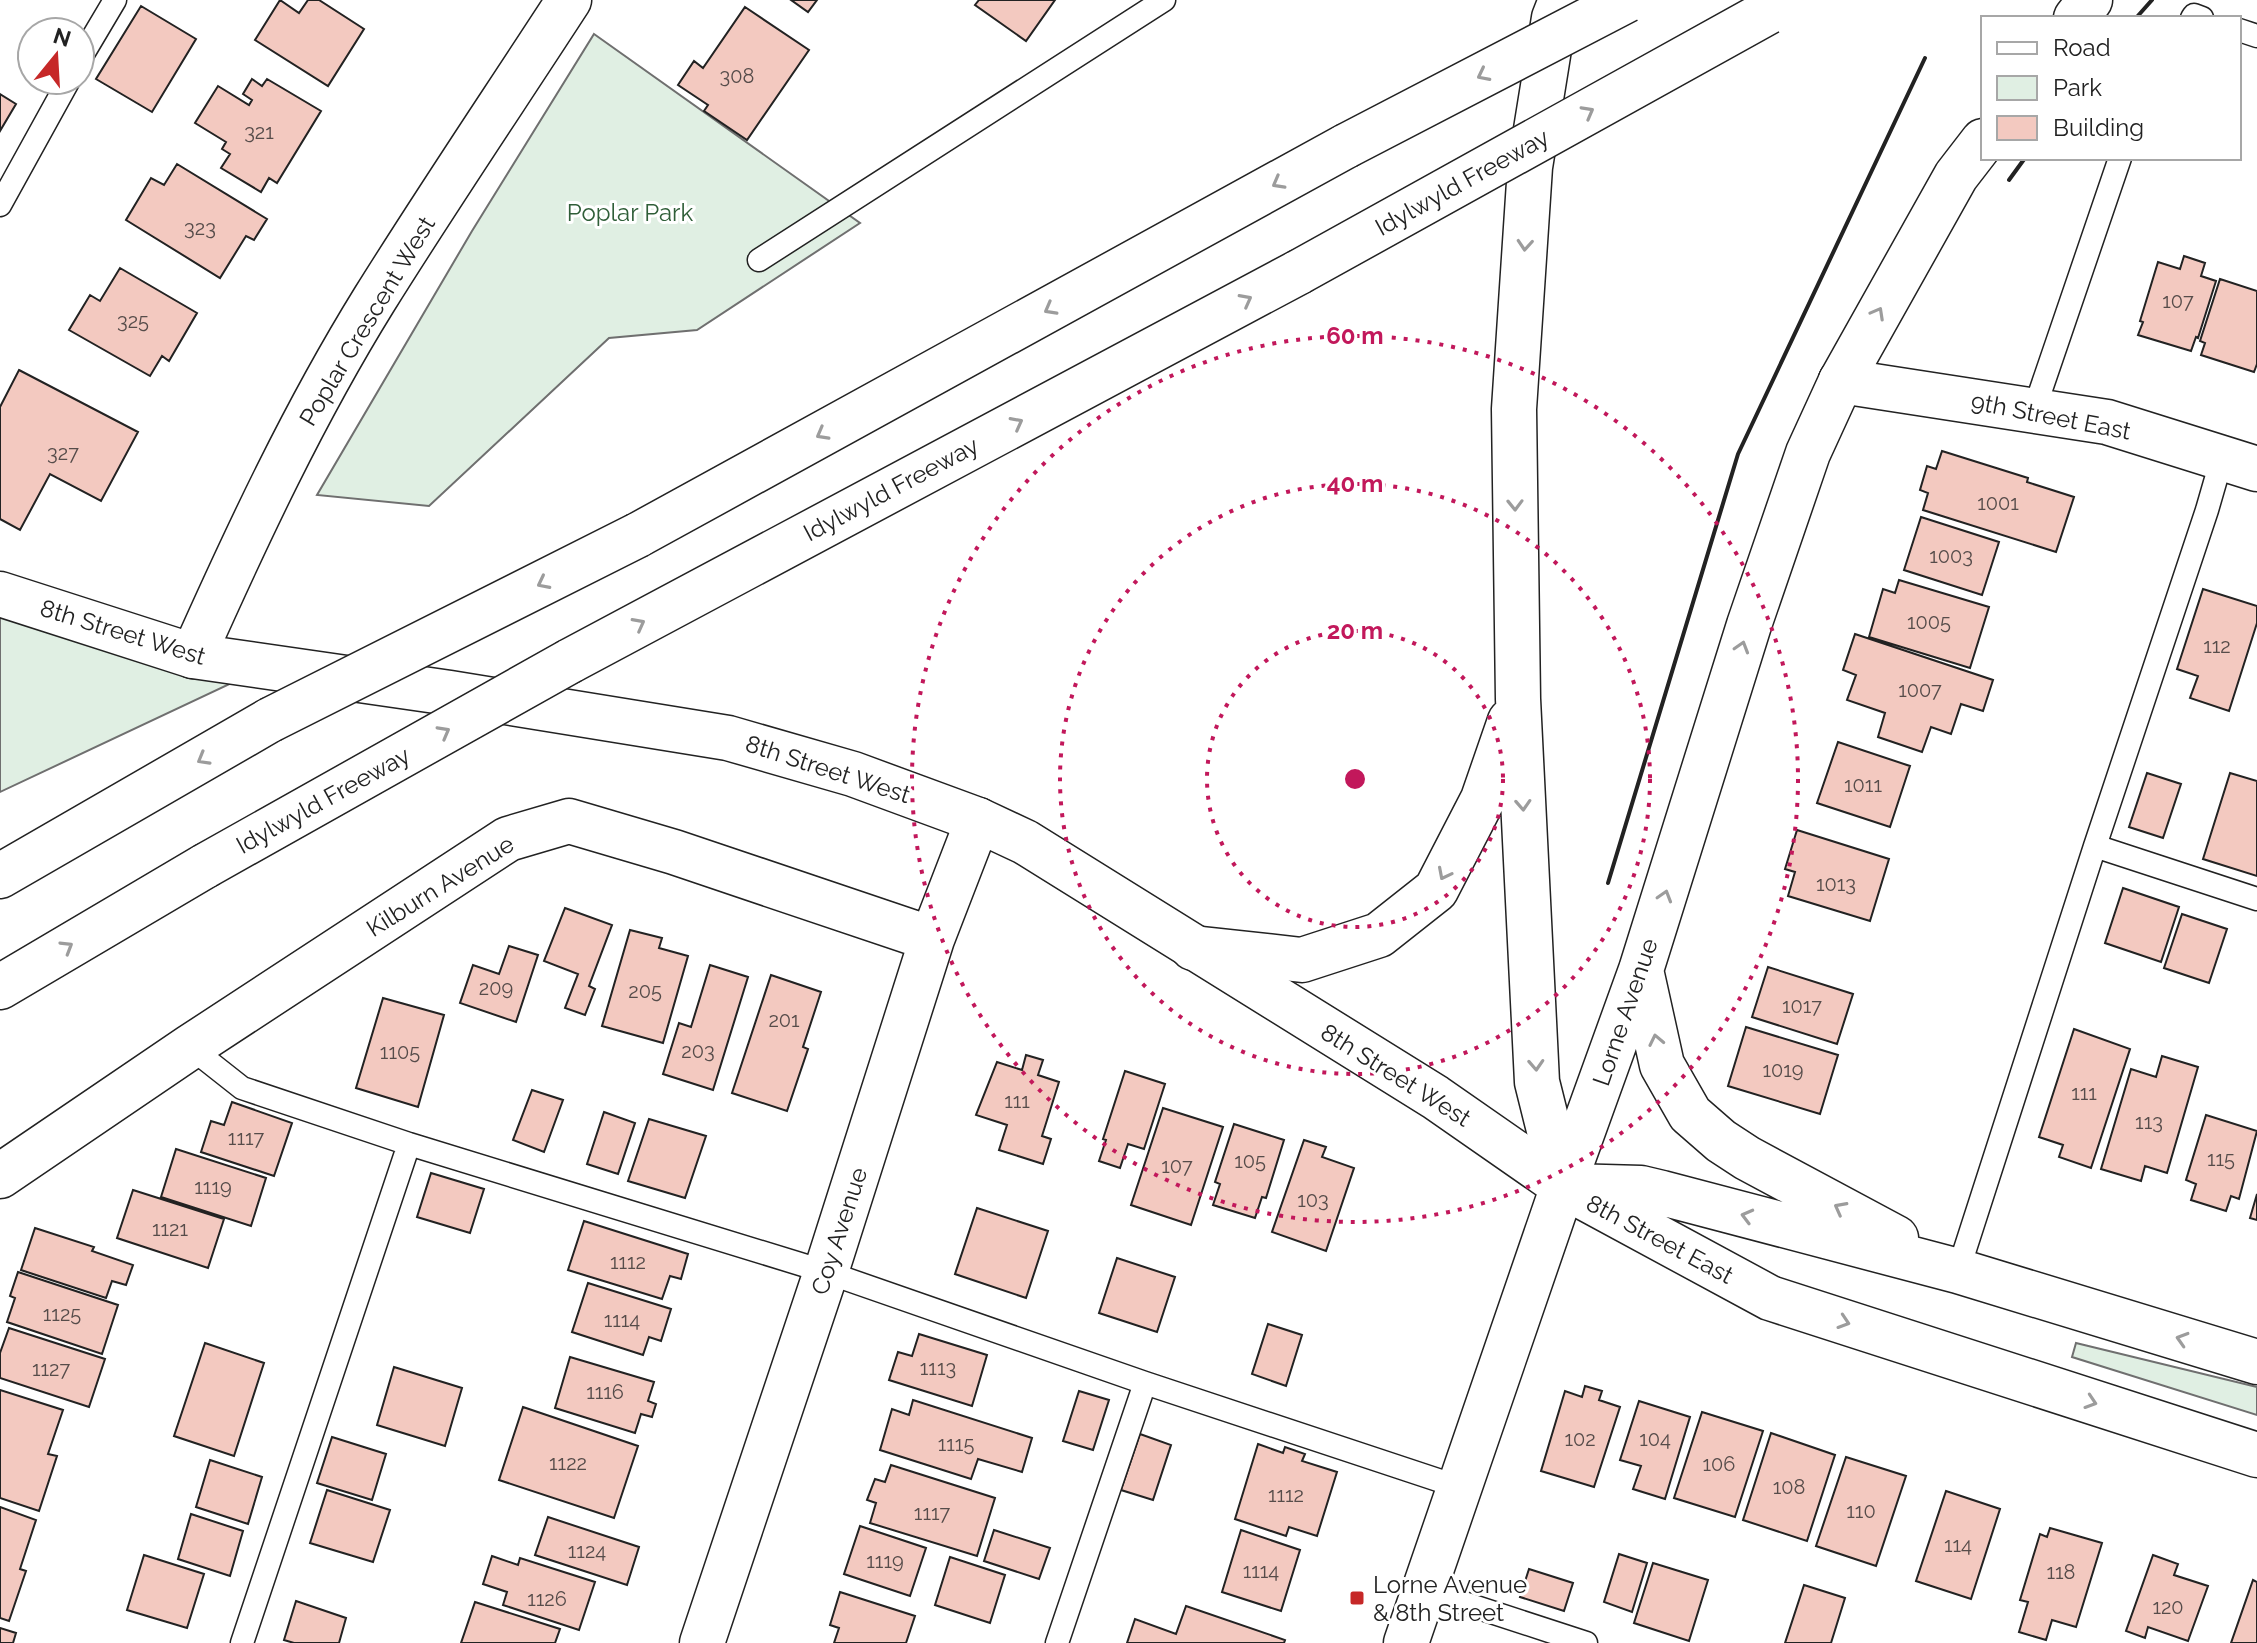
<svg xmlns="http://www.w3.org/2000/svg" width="2257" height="1643" viewBox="0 0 2257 1643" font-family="Raleway,sans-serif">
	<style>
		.green { fill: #e0efe3; stroke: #6f6f6f; stroke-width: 2 }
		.building { fill: #f3c9c0; stroke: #222; stroke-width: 2 }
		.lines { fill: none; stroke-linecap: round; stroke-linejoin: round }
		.lane-casing { stroke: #222; stroke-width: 25 }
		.street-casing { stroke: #222; stroke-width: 47 }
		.secondary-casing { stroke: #222; stroke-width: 47 }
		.highway-casing { stroke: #222; stroke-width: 47 }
		.lane { stroke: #fff; stroke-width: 22 }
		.street { stroke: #fff; stroke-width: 44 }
		.secondary { stroke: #fff; stroke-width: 44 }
		.highway { stroke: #fff; stroke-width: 44 }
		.highway-bridge-casing { stroke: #222; stroke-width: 47; stroke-linecap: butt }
		.highway-bridge { stroke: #fff; stroke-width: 44 }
		.wall { stroke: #222; stroke-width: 4 }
		.oneway { stroke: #9c9c9c }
		.ring { fill: none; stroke: #c2185b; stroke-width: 4; stroke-dasharray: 4 8 }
		.poi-dot { fill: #c62828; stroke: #fff; stroke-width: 3 }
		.labels { text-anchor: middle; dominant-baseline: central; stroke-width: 6; stroke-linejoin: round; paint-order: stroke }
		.number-label { font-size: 20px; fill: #564c4a }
		.street-label { font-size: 24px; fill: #222; stroke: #fff }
		.park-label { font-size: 24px; fill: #2f5e38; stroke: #fff }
		.poi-label { font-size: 24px; fill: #222; stroke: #fff; text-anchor: start }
		.centre { fill: #c2185b; stroke: #fff; stroke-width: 4 }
		.ring-label { font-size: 24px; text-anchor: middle; font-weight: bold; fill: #c2185b; stroke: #fff; stroke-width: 6; stroke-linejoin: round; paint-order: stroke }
	</style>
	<rect width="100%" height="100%" fill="#fff"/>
	<path class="green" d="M594,34L860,223L697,330L609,338L429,506L317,495L472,231Z
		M0,608L236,681L0,792Z
		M2076,1343L2257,1387V1415L2072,1357Z"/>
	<path class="building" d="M280,0L299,13L308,0H319L364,29L328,86L255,40Z
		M791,0H817L808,12Z
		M979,0H1055L1026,41L975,5Z
		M141,6L196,39L152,112L96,79Z
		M745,7L809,50L747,140L704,111L708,105L678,85L694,61L703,68Z
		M252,79L262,86L267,79L321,111L277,183L269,178L261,192L221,168L230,154L222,149L226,142L195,123L218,86L249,105L252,100L243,94Z
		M0,94L16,104L0,131Z
		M177,164L267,219L254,240L246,236L220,278L126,220L151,178L164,185Z
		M2184,256L2205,263L2201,276L2216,281L2198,338L2196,337L2191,351L2138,335L2143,322L2140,321L2158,262L2180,269Z
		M120,268L197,313L169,361L162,356L150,376L69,330L90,295L100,301Z
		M2220,279L2257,291V364L2254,372L2201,355L2205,343L2200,341Z
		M19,370L138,432L101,501L50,474L20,530L0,519V407Z
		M1942,451L2028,478L2027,482L2074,497L2056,552L1923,510L1928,493L1920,490L1927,466L1936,469Z
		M1921,517L1999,542L1982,595L1904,570Z
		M1899,580L1989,607L1970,668L1869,637L1883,589L1895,593Z
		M2203,589L2257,606V623L2229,711L2190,698L2198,676L2177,669Z
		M1855,634L1993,680L1983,711L1961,704L1951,734L1931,727L1922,752L1878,737L1885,713L1847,700L1856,675L1843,670Z
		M1838,742L1910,766L1890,827L1817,803Z
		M2147,773L2181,784L2163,838L2129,827Z
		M2230,773L2257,781V876L2203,859Z
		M1797,830L1889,859L1870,921L1788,896L1795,872L1785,869Z
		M2123,888L2179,907L2161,962L2105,943Z
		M565,908L612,925L589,986L595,989L585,1015L565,1008L578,974L544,961Z
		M2182,914L2227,929L2209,983L2164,968Z
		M630,930L662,938L659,948L688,956L663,1043L602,1026Z
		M509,946L538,955L516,1022L460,1003L473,965L499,974Z
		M710,965L748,977L713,1090L663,1074L679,1023L691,1027Z
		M1768,967L1853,994L1837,1044L1752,1017Z
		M771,975L821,992L803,1047L808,1049L787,1111L732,1093Z
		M383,998L444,1015L418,1107L356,1088Z
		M1746,1027L1838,1055L1820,1114L1728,1086Z
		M2074,1029L2130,1049L2091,1168L2059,1157L2063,1145L2039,1137Z
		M1026,1055L1043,1060L1038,1075L1059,1082L1042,1136L1051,1139L1043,1164L999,1150L1007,1125L976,1115L997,1062L1022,1070Z
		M2162,1056L2198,1067L2167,1173L2145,1166L2141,1181L2101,1169L2131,1069L2156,1077Z
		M1125,1071L1165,1084L1144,1149L1128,1144L1120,1168L1099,1161L1106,1140L1103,1139Z
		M532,1090L563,1100L544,1152L513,1140Z
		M232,1102L292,1123L274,1176L201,1152L211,1121L224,1125Z
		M1163,1108L1223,1127L1191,1225L1131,1205Z
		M604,1112L635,1123L618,1174L587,1164Z
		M2206,1115L2257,1131L2239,1199L2231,1196L2226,1211L2191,1200L2196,1184L2186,1180Z
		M649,1119L706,1136L685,1198L628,1181Z
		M1234,1124L1284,1140L1266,1198L1262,1197L1255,1218L1213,1205L1220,1184L1215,1182Z
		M1304,1140L1326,1147L1322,1157L1354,1168L1326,1251L1272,1232Z
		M176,1149L266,1178L251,1226L161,1197Z
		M431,1173L484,1189L470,1233L417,1217Z
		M133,1190L224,1219L208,1268L117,1238Z
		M2257,1194V1220L2250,1218Z
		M977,1208L1048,1231L1026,1298L955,1274Z
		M584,1221L688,1254L681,1279L670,1276L662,1299L568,1270Z
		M35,1228L94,1247L92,1251L133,1265L126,1285L112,1281L106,1298L21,1270Z
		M1117,1258L1175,1277L1157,1332L1099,1313Z
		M18,1272L118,1305L102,1354L7,1322L15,1298L10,1296Z
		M588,1283L671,1309L661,1341L649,1337L643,1355L572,1332Z
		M1268,1324L1302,1335L1286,1386L1252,1374Z
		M9,1328L105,1359L89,1407L0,1378V1353Z
		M919,1334L987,1355L972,1406L889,1380L898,1352L912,1356Z
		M205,1343L264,1363L234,1456L174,1436Z
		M570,1357L654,1382L648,1401L656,1404L652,1417L641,1414L635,1433L555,1408Z
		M394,1367L462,1388L445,1446L377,1425Z
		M1585,1386L1602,1391L1599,1400L1620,1407L1594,1487L1541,1471L1565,1391L1582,1397Z
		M0,1390L63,1410L48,1454L57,1456L39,1511L0,1498Z
		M1079,1391L1109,1400L1093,1450L1063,1441Z
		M913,1400L1032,1438L1022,1472L978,1459L971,1479L880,1450L892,1409L909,1415Z
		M1639,1401L1690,1417L1665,1499L1633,1489L1641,1466L1620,1460Z
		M523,1407L638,1446L614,1518L499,1480Z
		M1702,1412L1763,1431L1735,1517L1674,1498Z
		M1771,1433L1835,1455L1807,1541L1743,1520Z
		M1140,1434L1171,1445L1153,1500L1121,1490Z
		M332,1437L386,1454L372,1500L317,1483Z
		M1258,1444L1283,1453L1285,1447L1305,1454L1302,1461L1337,1472L1317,1536L1289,1527L1286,1536L1235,1519Z
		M1846,1457L1906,1476L1876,1566L1816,1546Z
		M210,1460L262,1477L248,1524L196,1507Z
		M891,1465L995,1498L977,1556L870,1523L876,1503L867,1500L875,1479L885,1482Z
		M327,1490L390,1510L373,1562L310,1543Z
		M1946,1491L2000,1509L1971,1599L1916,1581Z
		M0,1507L36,1520L20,1569L26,1571L9,1621L0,1618Z
		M191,1514L243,1531L230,1576L178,1559Z
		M548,1517L639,1547L627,1585L535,1555Z
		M860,1526L926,1548L910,1596L844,1574Z
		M2050,1528L2102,1543L2076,1627L2052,1620L2046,1640L2019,1632L2028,1602L2020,1600L2040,1534L2047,1537Z
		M994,1530L1050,1548L1039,1579L984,1561Z
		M1241,1530L1300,1550L1281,1611L1222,1592Z
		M1619,1554L1647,1563L1632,1612L1604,1602Z
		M144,1555L204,1574L187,1628L127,1610Z
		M2153,1555L2178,1564L2174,1575L2208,1586L2188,1641L2148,1627L2145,1638L2126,1631Z
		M492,1556L518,1565L520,1558L595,1582L579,1630L503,1605L507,1592L483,1584Z
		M950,1557L1005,1575L990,1623L935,1605Z
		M1653,1563L1708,1580L1689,1641L1634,1623Z
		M1529,1569L1573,1583L1564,1611L1520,1597Z
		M2253,1580L2257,1582V1643H2231Z
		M1804,1585L1845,1598L1831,1643H1785Z
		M840,1592L915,1616L906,1643H834L839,1628L830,1625Z
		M296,1601L346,1618L339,1643H294L284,1640Z
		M475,1602L560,1629L555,1643H461Z
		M1186,1606L1285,1640L1284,1643H1127L1135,1619L1176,1634Z
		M0,1628L16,1633L13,1643H0Z"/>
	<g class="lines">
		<defs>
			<path id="lane" d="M2192,18L2194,15L2202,18
				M2239,30L2257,36
				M80,59L115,0
				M0,205L69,80
				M759,260L1164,0
				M2033,413L2120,158
				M2095,846L2257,899
				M190,1047L242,1088L409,1144L826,1272L1145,1383L1459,1487
				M1958,1271L2095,846L2207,510L2222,458
				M1424,1590L1586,1643
				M242,1643L409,1144
				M1057,1643L1145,1383"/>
			<path id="street" d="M1841,381L2107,422L2257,469
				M193,656C247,535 304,413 374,300C437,199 504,100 569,0
				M0,1176L190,1047L508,839L569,821L674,852L932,939
				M702,1643L826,1272L932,939L978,820"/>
			<path id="secondary" d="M0,594L193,656L450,693L728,738L853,774L978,820L1025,842L1435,1097L1563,1186L1770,1298L2257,1455
				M1641,970L1662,1065L1690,1114L1721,1141L1747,1158L1896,1238
				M1569,1186L1641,1188L1662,1193L1958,1271L2257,1362
				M1406,1643L1563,1186L1641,970L1749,625L1808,453L1841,381"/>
			<path id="highway" d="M1561,0L1554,18L1530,167L1514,409L1518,699L1537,1082L1563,1186
				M2076,18L2090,0
				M1841,381L1956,176L1983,141
				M638,535L1346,146
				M570,661L1299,272
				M0,876L270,720
				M1193,948L1302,960L1379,935L1436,890L1483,799L1510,721
				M0,987L205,866"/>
		</defs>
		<use href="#lane" class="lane-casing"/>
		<use href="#street" class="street-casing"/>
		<use href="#secondary" class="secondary-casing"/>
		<use href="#highway" class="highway-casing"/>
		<use href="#lane" class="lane"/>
		<use href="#street" class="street"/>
		<use href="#secondary" class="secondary"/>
		<use href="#highway" class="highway"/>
		<defs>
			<path id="highway-bridge" d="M1346,146L1627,0
				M1299,272L1768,12
				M270,720L638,535
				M205,866L570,661"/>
		</defs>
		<use href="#highway-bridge" class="highway-bridge-casing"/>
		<use href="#highway-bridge" class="highway-bridge"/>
		<path class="wall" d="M2136,18L2152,0
			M2009,180L2025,158
			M1608,883L1738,454L1925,58"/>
	</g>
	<defs><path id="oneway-chevron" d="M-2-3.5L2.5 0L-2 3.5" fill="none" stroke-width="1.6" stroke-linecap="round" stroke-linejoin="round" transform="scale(2)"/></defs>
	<g class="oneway">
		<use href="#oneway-chevron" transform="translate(1483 75) rotate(153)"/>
		<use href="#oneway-chevron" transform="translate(1588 112) rotate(-29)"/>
		<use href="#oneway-chevron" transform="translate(1278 183) rotate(151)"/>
		<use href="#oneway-chevron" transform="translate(1525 245) rotate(94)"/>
		<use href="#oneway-chevron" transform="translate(1246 300) rotate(-28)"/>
		<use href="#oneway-chevron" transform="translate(1050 309) rotate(151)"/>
		<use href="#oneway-chevron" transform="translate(1878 313) rotate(-61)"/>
		<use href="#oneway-chevron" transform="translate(1017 423) rotate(-28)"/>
		<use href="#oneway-chevron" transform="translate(822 434) rotate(151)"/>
		<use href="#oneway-chevron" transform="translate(1515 505) rotate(89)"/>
		<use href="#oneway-chevron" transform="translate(543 583) rotate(153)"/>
		<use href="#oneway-chevron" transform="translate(639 624) rotate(-28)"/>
		<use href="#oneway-chevron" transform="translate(1742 647) rotate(-73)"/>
		<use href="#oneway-chevron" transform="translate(444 732) rotate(-29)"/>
		<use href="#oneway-chevron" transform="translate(203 759) rotate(150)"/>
		<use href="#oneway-chevron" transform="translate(1523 805) rotate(87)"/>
		<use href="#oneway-chevron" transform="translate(1444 874) rotate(117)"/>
		<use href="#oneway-chevron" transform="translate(1665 896) rotate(-73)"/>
		<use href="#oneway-chevron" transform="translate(67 947) rotate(-31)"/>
		<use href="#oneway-chevron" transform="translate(1656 1040) rotate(-102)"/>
		<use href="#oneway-chevron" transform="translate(1536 1065) rotate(87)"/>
		<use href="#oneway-chevron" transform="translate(1840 1208) rotate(-152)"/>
		<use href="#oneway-chevron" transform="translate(1747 1216) rotate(-165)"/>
		<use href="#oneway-chevron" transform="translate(1844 1322) rotate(18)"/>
		<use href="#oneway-chevron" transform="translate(2182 1339) rotate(-163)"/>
		<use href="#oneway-chevron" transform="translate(2091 1402) rotate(18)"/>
	</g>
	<g class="ring">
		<circle cx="1355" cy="779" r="148"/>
		<circle cx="1355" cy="779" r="295"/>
		<circle cx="1355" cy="779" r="443"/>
	</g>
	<rect class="poi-dot" x="1349" y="1590" width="16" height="16" rx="4"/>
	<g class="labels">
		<g class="number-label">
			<text x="737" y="76">308</text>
			<text x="259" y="132">321</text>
			<text x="200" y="228">323</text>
			<text x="2178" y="301">107</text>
			<text x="133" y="321">325</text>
			<text x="63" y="453">327</text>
			<text x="1998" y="503">1001</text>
			<text x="1951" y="556">1003</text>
			<text x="1929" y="622">1005</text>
			<text x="2217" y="646">112</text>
			<text x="1920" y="690">1007</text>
			<text x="1863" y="785">1011</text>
			<text x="1836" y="884">1013</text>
			<text x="496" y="988">209</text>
			<text x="645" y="991">205</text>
			<text x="1802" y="1006">1017</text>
			<text x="784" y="1020">201</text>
			<text x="698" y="1051">203</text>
			<text x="400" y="1052">1105</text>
			<text x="1783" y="1070">1019</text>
			<text x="2084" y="1093">111</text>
			<text x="1017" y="1101">111</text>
			<text x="2149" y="1122">113</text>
			<text x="246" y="1138">1117</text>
			<text x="2221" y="1159">115</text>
			<text x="1250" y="1161">105</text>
			<text x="1177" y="1166">107</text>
			<text x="213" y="1187">1119</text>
			<text x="1313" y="1200">103</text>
			<text x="170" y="1229">1121</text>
			<text x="628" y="1262">1112</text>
			<text x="62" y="1314">1125</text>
			<text x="622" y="1320">1114</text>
			<text x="938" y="1368">1113</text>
			<text x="51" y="1369">1127</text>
			<text x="605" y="1392">1116</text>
			<text x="1580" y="1439">102</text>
			<text x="1655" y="1439">104</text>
			<text x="956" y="1444">1115</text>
			<text x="568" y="1463">1122</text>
			<text x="1719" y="1464">106</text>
			<text x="1789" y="1487">108</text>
			<text x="1286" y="1495">1112</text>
			<text x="1861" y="1511">110</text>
			<text x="932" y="1513">1117</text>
			<text x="1958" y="1545">114</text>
			<text x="587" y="1551">1124</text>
			<text x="885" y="1561">1119</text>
			<text x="1261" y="1571">1114</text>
			<text x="2061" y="1572">118</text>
			<text x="547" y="1599">1126</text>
			<text x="2168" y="1607">120</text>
		</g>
		<g class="street-label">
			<text transform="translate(1462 182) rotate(-29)">Idylwyld Freeway</text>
			<text transform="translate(367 321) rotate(-59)">Poplar Crescent West</text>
			<text transform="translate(2051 416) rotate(11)">9th Street East</text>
			<text transform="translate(891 489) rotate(-28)">Idylwyld Freeway</text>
			<text transform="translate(123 632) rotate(17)">8th Street West</text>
			<text transform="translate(828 769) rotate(18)">8th Street West</text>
			<text transform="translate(323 800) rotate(-29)">Idylwyld Freeway</text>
			<text transform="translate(440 886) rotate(-32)">Kilburn Avenue</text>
			<text transform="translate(1625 1012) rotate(-71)">Lorne Avenue</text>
			<text transform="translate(1396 1075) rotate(32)">8th Street West</text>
			<text transform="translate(839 1231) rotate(-72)">Coy Avenue</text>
			<text transform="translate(1660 1239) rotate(28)">8th Street East</text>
		</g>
		<g class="park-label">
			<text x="630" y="212">Poplar Park</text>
		</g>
		<g class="poi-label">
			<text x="1373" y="1584">Lorne Avenue<tspan x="1373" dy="28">&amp; 8th Street</tspan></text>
		</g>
	</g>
	<circle cx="1355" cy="779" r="12" class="centre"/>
	<g class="ring-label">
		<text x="1355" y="344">60 m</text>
		<text x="1355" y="492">40 m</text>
		<text x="1355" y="639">20 m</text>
	</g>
	<rect x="1981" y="16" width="260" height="144" fill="#ffffff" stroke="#a7a7a7" stroke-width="2"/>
	<rect x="1997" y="42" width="40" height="12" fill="#ffffff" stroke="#a7a7a7" stroke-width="2"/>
	<text x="2053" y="56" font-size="24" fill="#222222">Road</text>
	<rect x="1997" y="76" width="40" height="24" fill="#e0efe3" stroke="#a7a7a7" stroke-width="2"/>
	<text x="2053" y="96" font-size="24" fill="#222222">Park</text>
	<rect x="1997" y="116" width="40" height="24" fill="#f3c9c0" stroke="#a7a7a7" stroke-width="2"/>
	<text x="2053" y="136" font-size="24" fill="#222222">Building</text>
	<g transform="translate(56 56) rotate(18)"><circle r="38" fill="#ffffff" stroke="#a7a7a7" stroke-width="2"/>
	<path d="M0-6L14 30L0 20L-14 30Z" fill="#c62828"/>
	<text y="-12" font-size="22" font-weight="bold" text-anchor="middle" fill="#222222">N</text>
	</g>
</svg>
